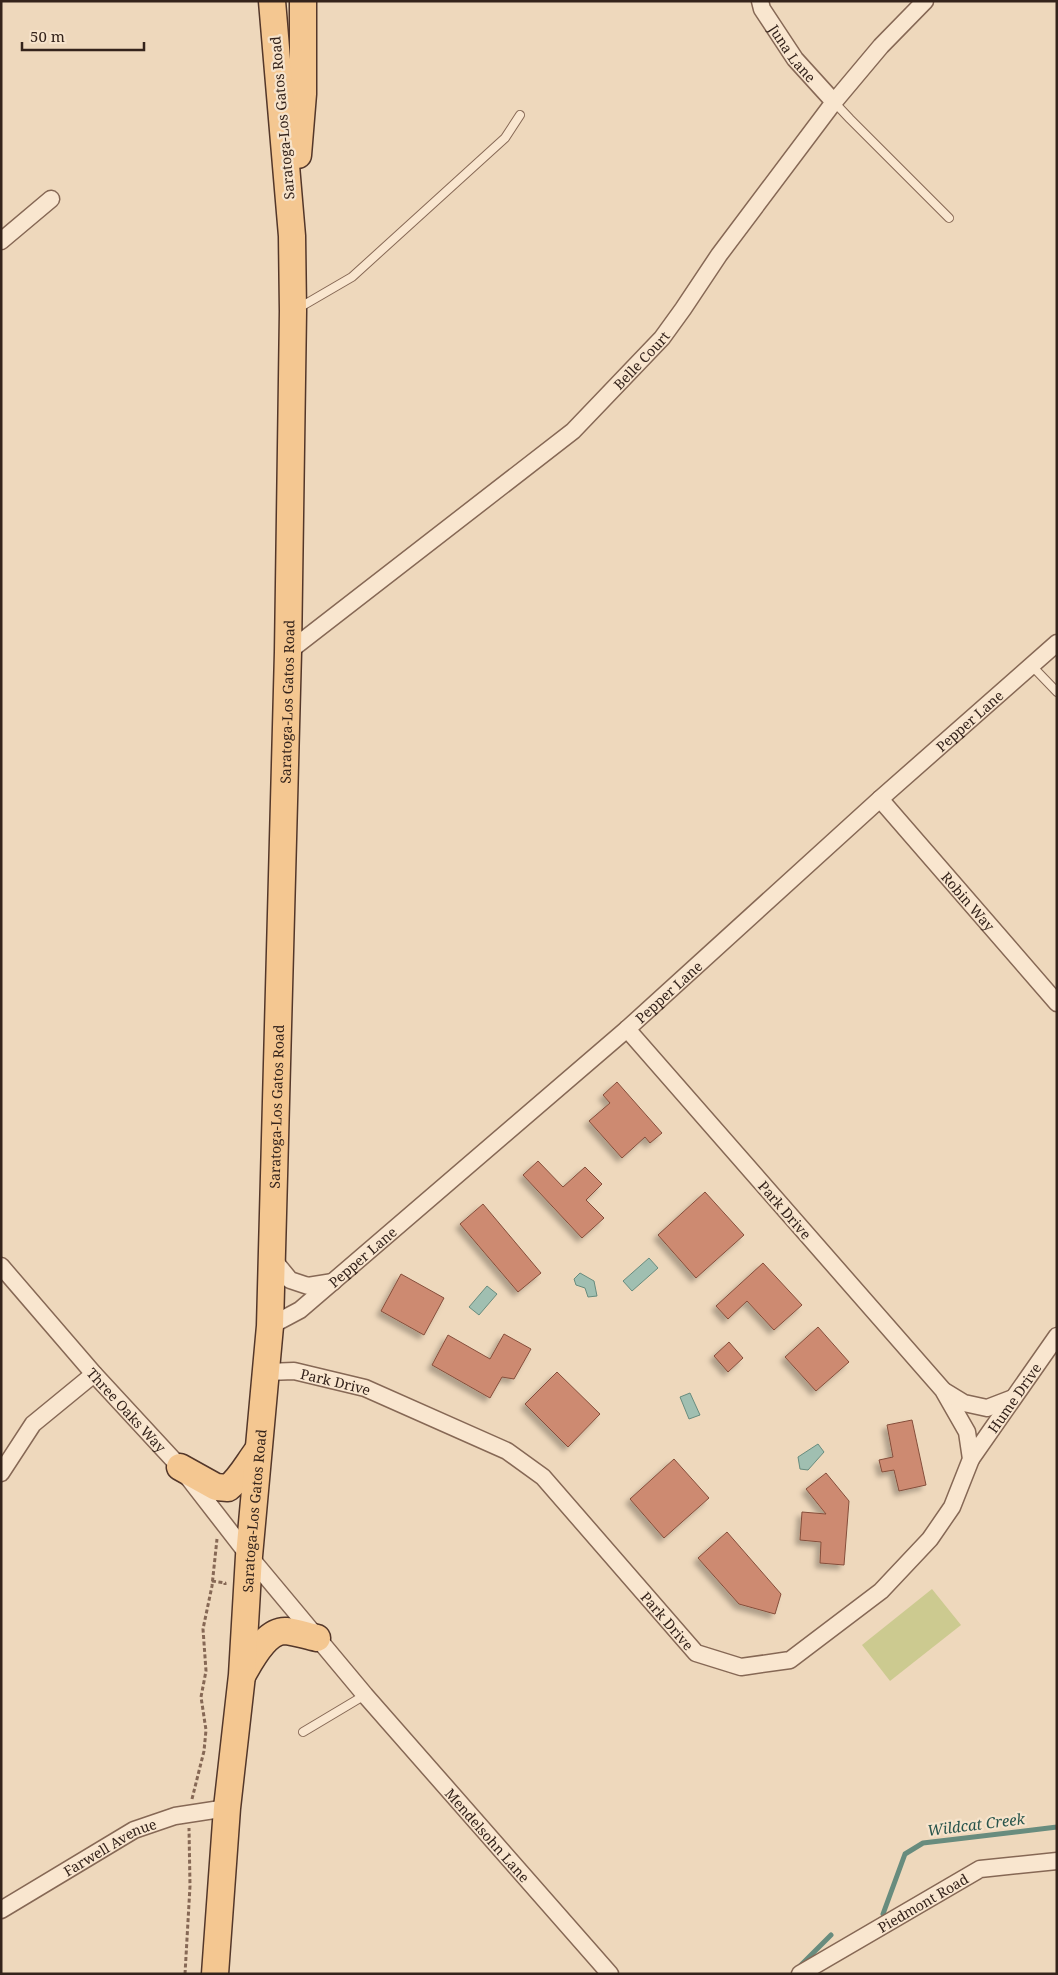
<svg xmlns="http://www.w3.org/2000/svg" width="1058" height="1975" viewBox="0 0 1058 1975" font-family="'Noto Serif',serif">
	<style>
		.green { fill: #ccca90 }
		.water { fill: #a0bfb1; stroke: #688c7e }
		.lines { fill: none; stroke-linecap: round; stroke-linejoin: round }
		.stream { stroke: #688c7e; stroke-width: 5 }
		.building { fill: #cd8a71; stroke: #854e3b; filter: url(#shadow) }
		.lane-casing { stroke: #866855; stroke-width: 10 }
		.street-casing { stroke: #866855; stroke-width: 19 }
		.primary-casing { stroke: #53372a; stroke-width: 29 }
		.path { stroke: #866855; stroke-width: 3; stroke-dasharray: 4 2.5; stroke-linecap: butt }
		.lane { stroke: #f9e6cf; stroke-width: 8 }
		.street { stroke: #f9e6cf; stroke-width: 16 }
		.primary { stroke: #f4c791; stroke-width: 26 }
		.labels { text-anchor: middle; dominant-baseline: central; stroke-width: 4.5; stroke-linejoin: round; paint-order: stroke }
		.street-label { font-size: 14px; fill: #34231b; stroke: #f6e3cb }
		.water-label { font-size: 15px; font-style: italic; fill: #29554c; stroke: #f6e3cb }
	</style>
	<defs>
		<filter id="shadow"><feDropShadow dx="-4.5" dy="4.5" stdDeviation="2.5" flood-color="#0004"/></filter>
	</defs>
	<rect width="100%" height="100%" fill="#eed8bc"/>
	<path class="green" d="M932,1589L961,1625L890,1681L862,1645Z"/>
	<path class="water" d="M649,1258L658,1268L632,1291L623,1281Z
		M580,1273L594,1281L597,1296L588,1297L585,1288L576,1285L574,1279Z
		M487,1286L497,1294L479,1315L469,1307Z
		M690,1393L700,1415L689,1419L680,1397Z
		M818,1444L824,1452L808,1470L800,1469L798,1457Z"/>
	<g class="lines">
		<path class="stream" d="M883,1914L905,1854L923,1843L1057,1827
			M800,1966L831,1935"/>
	</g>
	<path class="building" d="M617,1082L662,1133L650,1143L645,1137L622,1158L589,1121L610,1103L603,1095Z
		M538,1161L563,1187L585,1167L602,1184L586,1200L604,1218L582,1238L523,1175Z
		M705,1192L744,1235L696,1278L658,1235Z
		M483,1204L541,1273L518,1292L460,1224Z
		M763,1263L802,1305L774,1330L747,1301L728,1319L716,1306Z
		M401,1274L444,1298L424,1335L381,1311Z
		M818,1327L849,1362L816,1391L785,1357Z
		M504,1334L531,1349L514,1379L502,1377L490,1398L432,1365L448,1335L490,1359Z
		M729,1342L743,1358L728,1372L714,1356Z
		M557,1372L600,1414L568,1447L525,1404Z
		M912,1420L926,1485L899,1491L894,1470L882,1472L879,1460L893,1457L887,1425Z
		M674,1459L709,1498L664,1538L630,1499Z
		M826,1473L849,1501L844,1565L820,1563L821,1542L800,1540L802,1512L826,1514L806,1489Z
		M727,1532L781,1594L775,1614L739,1604L698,1558Z"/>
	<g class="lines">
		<defs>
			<path id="lane" d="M834,102L850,119L949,218
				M297,309L352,277L505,138L520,115
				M1031,665L1057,692
				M303,1732L365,1695"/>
			<g id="street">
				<path id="s1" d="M760,1L762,9L795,59L834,102"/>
				<path d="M1,241L51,199"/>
				<path id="s2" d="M288,652L573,431L662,338L683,309L719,255L834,102L881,46L925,1"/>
				<path id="s3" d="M880,799L1057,1003"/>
				<path d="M272,1258L290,1280L308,1286L333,1282"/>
				<path id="s4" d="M1,1266L94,1374L180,1467L249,1556L365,1695L610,1974"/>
				<path id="s5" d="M270,1326L300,1310L627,1029L880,799L1057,643"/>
				<path id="s6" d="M267,1372L294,1371L365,1388L507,1451L543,1477L696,1653L741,1667L790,1660L881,1591L930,1539L952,1507L971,1459L967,1432L943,1390L627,1029"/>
				<path d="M946,1392L964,1403L987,1408L1013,1398"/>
				<path id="s7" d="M971,1459L1057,1336"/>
				<path d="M1,1473L33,1424L94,1374"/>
				<path id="s8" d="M1,1910L134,1830L175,1816L227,1808"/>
				<path id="s9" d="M800,1974L980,1869L1057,1861"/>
			</g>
			<g id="primary">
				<path d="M298,155L303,94V1"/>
				<path d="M180,1467L216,1487L228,1488C240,1479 248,1463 258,1450"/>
				<path d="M243,1674C251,1660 266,1630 286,1631C296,1632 307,1636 317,1638"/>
				<path id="s10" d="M215,1974L227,1808L242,1675L249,1556L270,1326L288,652L293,311L292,236L272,1"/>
			</g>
		</defs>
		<use href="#lane" class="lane-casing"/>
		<use href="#street" class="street-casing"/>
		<use href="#primary" class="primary-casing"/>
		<path class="path" d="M212,1581L225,1583V1585
			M192,1799L204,1751L206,1730L201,1697L206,1671L203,1629L212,1586L217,1539
			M185,1974L190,1886L189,1828"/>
		<use href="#lane" class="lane"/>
		<use href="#street" class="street"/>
		<use href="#primary" class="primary"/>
	</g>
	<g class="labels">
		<g class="street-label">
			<text stroke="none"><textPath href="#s1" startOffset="62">Juna Lane</textPath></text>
			<text transform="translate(282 118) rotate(-95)">Saratoga-Los Gatos Road</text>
			<text stroke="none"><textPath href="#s2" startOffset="459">Belle Court</textPath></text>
			<text stroke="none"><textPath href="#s10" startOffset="1275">Saratoga-Los Gatos Road</textPath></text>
			<text stroke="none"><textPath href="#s5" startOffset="926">Pepper Lane</textPath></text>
			<text stroke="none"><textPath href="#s3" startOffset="135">Robin Way</textPath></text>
			<text stroke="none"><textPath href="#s5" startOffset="521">Pepper Lane</textPath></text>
			<text stroke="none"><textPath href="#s10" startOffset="870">Saratoga-Los Gatos Road</textPath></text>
			<text transform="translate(785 1210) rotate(49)">Park Drive</text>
			<text stroke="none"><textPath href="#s5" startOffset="116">Pepper Lane</textPath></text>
			<text stroke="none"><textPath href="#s6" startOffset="70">Park Drive</textPath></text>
			<text stroke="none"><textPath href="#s7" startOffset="75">Hume Drive</textPath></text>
			<text stroke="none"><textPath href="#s4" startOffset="191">Three Oaks Way</textPath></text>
			<text stroke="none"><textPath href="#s10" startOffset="465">Saratoga-Los Gatos Road</textPath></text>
			<text stroke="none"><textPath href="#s6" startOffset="490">Park Drive</textPath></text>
			<text stroke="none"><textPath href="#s4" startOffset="749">Mendelsohn Lane</textPath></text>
			<text stroke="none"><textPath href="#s8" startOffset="126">Farwell Avenue</textPath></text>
			<text stroke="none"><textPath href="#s9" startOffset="142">Piedmont Road</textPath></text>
		</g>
		<g class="water-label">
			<text transform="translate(976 1824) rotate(-7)">Wildcat Creek</text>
		</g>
	</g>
	<rect width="1058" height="1975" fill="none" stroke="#34231b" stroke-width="5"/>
	<path d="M22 42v8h122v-8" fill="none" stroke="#34231b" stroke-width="2.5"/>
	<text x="30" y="42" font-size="15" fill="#34231b" stroke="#f6e3cb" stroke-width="4" paint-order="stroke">50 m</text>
</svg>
